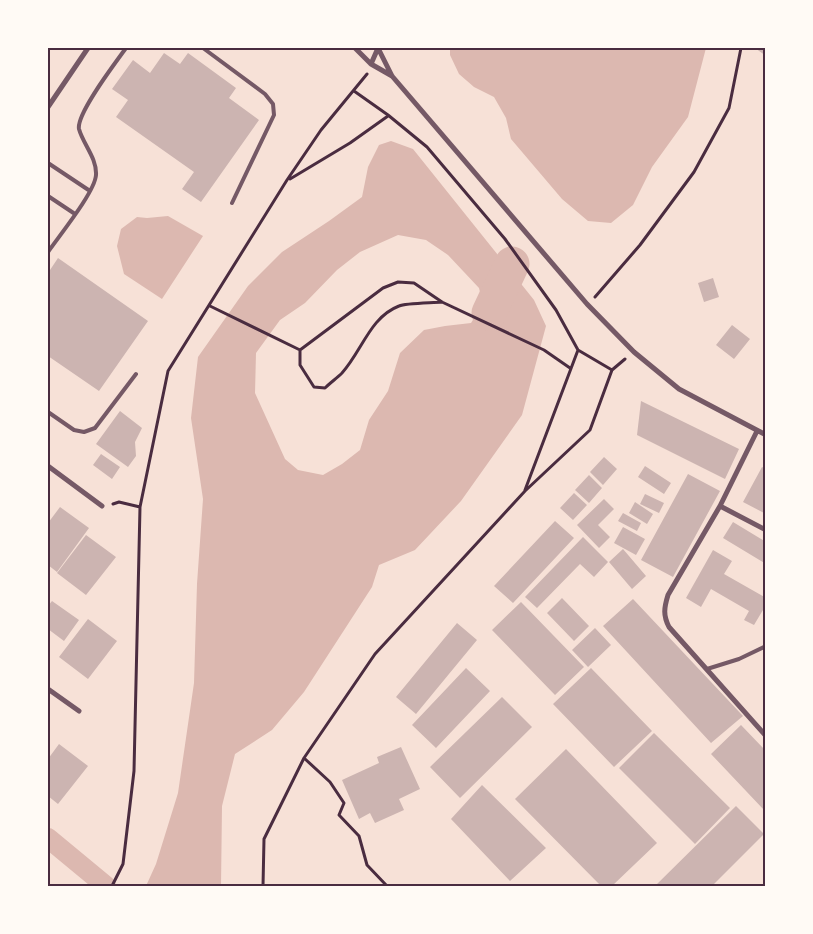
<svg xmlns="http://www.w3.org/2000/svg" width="813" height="934" viewBox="0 0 813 934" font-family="'Source Serif 4',serif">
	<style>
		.water { fill: #dcb8b0; fill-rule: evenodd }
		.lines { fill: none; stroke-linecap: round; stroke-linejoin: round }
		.canal { stroke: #dcb8b0; stroke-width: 20 }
		.river { stroke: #dcb8b0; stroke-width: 35 }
		.building { fill: #ccb4b1 }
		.path { stroke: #4a2c40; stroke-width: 3 }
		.service { stroke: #755966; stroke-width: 4 }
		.minor { stroke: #755966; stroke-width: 5 }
		.neatline { fill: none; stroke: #4a2c40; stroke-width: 2 }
	</style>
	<rect width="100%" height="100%" fill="#f7e1d7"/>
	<path class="water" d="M450,48H706L688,117L652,167L633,205L611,223L588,221L562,199L511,139L506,118L494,97L474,87L459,74L450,55Z
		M391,141L413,149L534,300L546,326L522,415L461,501L415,550L379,565L372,587L304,692L272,730L235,754L222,806L221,886H146L156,864L178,793L194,683L197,584L203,499L191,418L198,357L248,286L282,252L329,221L362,197L368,167L379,145ZM398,235L426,240L448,255L479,288L483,304L471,323L445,326L424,330L400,353L388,391L369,420L360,450L342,464L323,475L298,470L285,459L255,393L256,353L280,320L305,303L337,270L360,252Z
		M168,216L203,236L162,299L124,274L117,246L121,229L137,217L147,218Z"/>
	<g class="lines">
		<path class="canal" d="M48,838L106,886"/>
		<path class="river" d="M489,313L512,264"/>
	</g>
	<path class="building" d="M755,48H766V56Z
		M164,53L180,64L188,53L236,88L229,98L259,120L201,202L182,189L194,172L116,117L128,100L112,89L133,60L150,73Z
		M58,258L148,321L99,391L48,356V273Z
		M713,278L719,297L704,302L698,283Z
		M732,325L750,339L734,359L716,345Z
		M641,401L739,449L725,479L637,435Z
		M120,411L142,428L135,442L136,456L128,467L96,444Z
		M101,454L120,467L112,479L93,465Z
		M604,457L617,469L603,485L590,472Z
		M645,466L671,483L664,494L638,477Z
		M762,467L766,469V514L743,502Z
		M688,474L720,491L673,577L641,560Z
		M589,475L602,488L589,503L575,490Z
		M574,493L587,505L573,520L560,508Z
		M645,494L664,503L659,513L640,504Z
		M604,499L614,509L598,525L610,537L599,548L577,525Z
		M635,502L653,514L647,524L629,513Z
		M60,507L89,528L57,572L48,565V523Z
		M623,513L641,523L637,531L618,521Z
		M555,521L574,538L513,603L494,586Z
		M733,522L766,542V564L723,538Z
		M623,527L645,539L636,555L614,543Z
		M86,535L116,557L86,595L57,573Z
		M583,537L608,562L594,577L580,564L537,608L525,597Z
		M623,549L646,576L632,589L609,562Z
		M713,550L732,561L724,574L766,598V605L754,625L744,620L749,611L711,589L701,607L686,598Z
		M562,598L589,626L574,641L547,613Z
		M633,599L743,716L711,743L603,626Z
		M52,601L79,620L64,641L48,629V606Z
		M521,602L584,667L555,695L492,630Z
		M88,619L117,641L88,679L59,657Z
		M457,623L477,640L416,714L396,697Z
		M595,628L611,645L588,667L572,650Z
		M466,668L490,691L436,748L412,725Z
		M591,668L652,731L614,767L553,704Z
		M502,697L532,727L460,798L430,767Z
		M741,725L766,751V812L711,754Z
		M654,733L730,808L695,844L619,768Z
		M59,744L88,766L58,804L48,796V759Z
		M401,747L420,789L399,799L404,810L375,823L370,813L359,819L342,780L379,763L377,757Z
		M566,749L657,843L612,886H601L515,799Z
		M482,785L546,848L510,881L451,819Z
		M736,806L764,834L712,886H655Z"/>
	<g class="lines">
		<path class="path" d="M354,91L388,115L427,147L505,239L556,310L578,350L612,370L625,359
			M290,179L350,143L388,116
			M595,297L640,245L694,172L729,108L741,48
			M442,302C432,303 406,303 399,306C370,317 362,351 342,373C337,378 330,383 325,388L314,387L300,365V350L383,288L398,282L414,283L442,302L544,350L570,368
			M210,306L300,350
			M525,490L578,350
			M113,504L119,502L140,507
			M304,758L330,782L344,803L339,815L359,836L367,865L387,886
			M112,886L123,864L134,771L140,507L168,371L287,180L321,130L367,74
			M263,886L264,839L304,758L375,654L525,491L590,430L612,370"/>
		<path class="service" d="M203,48L265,94L273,104L274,115L232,203
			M48,163L90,191
			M48,196L75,214
			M48,252C59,236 95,192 96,175C97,158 83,144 79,129C76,114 116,62 126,48
			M48,412L74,430L84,432L95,428L136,374
			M707,669L739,659L766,646"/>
		<path class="minor" d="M355,48L371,64L392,76
			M378,48L392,76L587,304L634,352L679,389L766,435
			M371,64L378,48
			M48,107L88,48
			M757,431L720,506L668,595C664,608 663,615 669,627L766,736
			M48,466L102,506
			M720,506L766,530
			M48,689L79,711"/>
	</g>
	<rect width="813" height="934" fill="none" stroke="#fffaf5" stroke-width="98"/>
	<rect x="49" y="49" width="715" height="836" class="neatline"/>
</svg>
